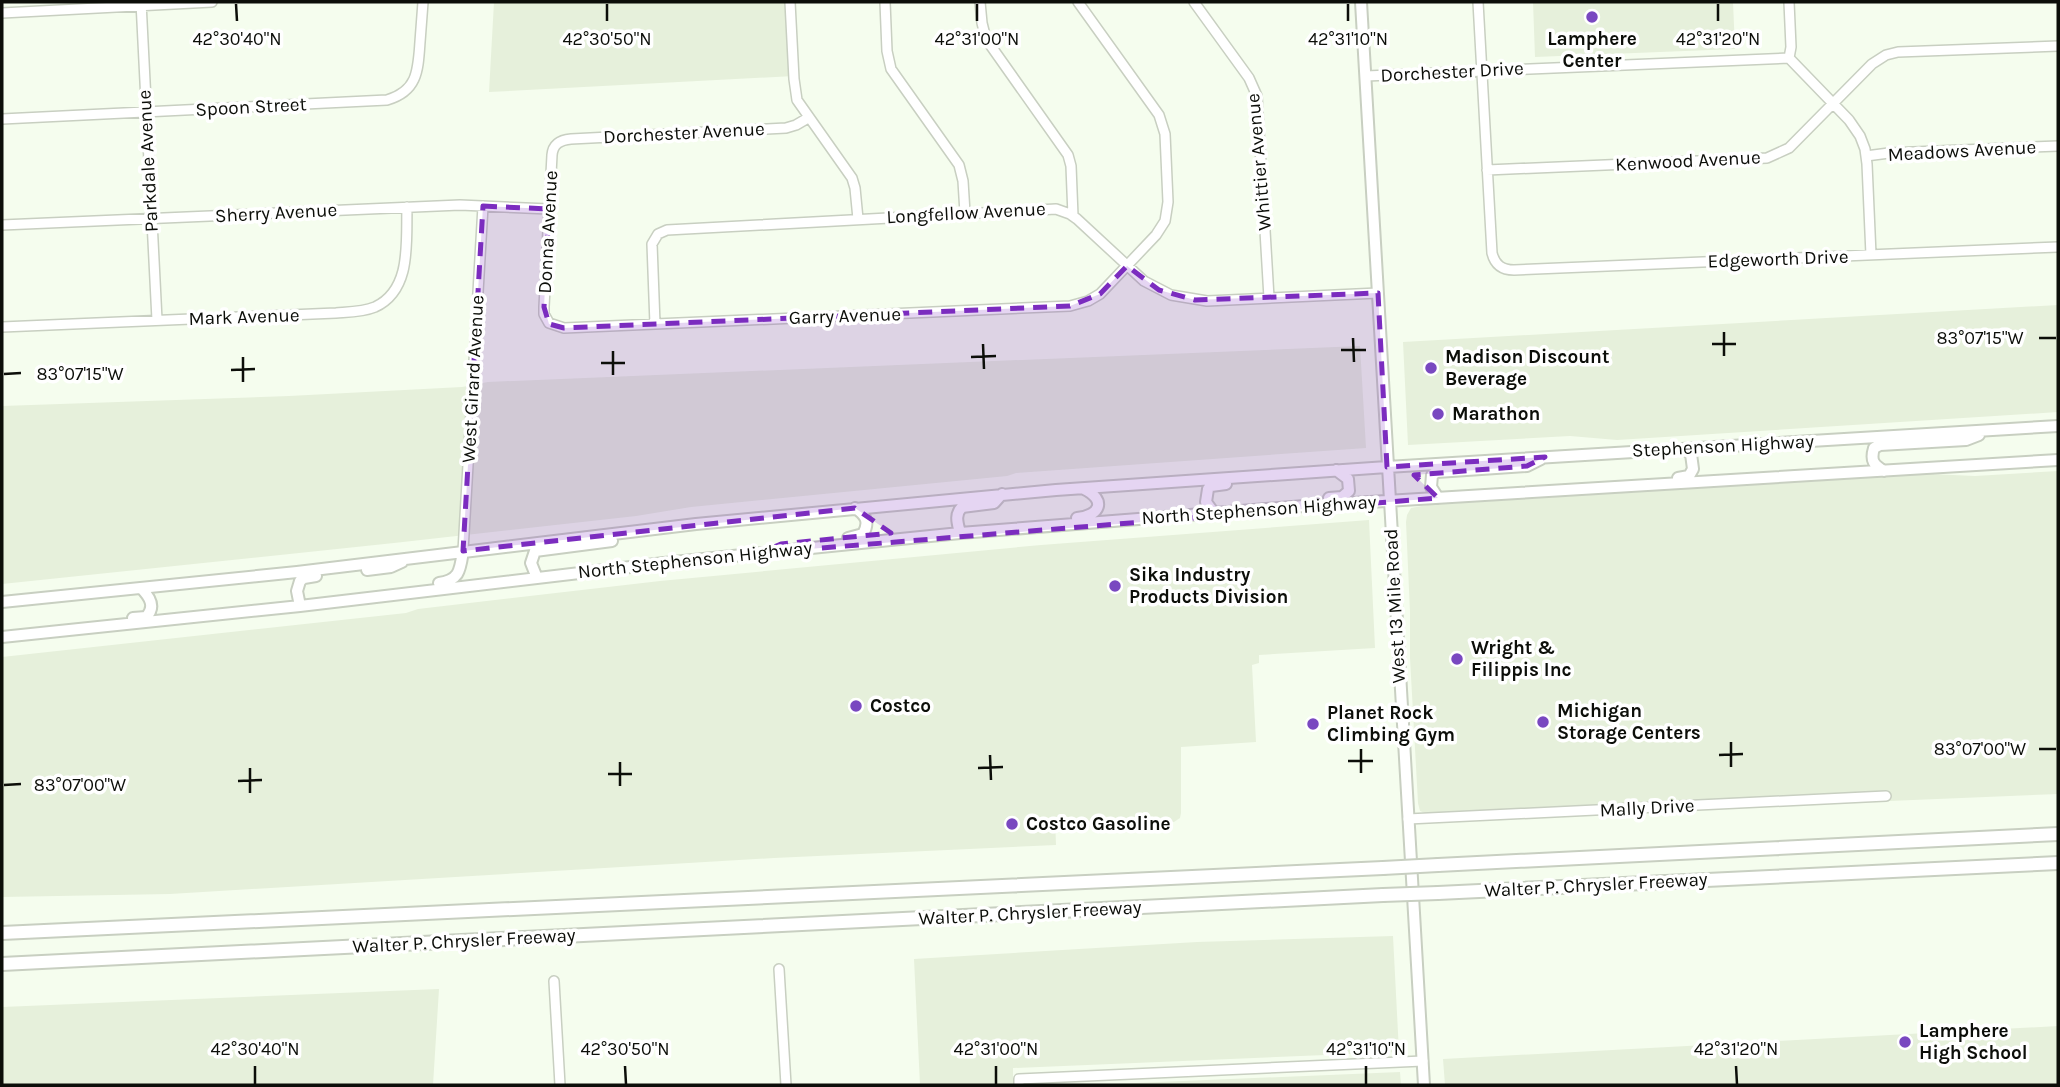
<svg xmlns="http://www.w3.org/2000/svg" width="2060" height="1087" viewBox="0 0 2060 1087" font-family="Karla,sans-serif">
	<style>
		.built { fill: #e6f0db }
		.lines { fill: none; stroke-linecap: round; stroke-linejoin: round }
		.minor-casing { stroke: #c8cfc1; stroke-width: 12 }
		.major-casing { stroke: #c8cfc1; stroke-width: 14 }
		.highway-casing { stroke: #c8cfc1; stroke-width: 16 }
		.minor { stroke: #fff; stroke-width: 9 }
		.major { stroke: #fff; stroke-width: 10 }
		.highway { stroke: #fff; stroke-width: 12 }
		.highway-bridge-casing { stroke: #c8cfc1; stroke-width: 16; stroke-linecap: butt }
		.highway-bridge { stroke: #fff; stroke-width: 12 }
		.marked { fill: #7b2cbf; fill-opacity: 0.2; stroke: #7b2cbf; stroke-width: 5; stroke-dasharray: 14 9; stroke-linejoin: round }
		.ticks { fill: none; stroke: #0c0e09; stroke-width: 2.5 }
		.poi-dot { fill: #7948c0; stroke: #fff; stroke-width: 2.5 }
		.labels { text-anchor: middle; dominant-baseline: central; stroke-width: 7; stroke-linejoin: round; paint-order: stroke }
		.poi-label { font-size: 19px; font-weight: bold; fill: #0c0e09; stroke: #fff; text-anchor: start }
		.street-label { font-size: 19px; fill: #0c0e09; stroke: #fff }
		.ticks-label { font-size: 18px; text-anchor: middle; fill: #0c0e09; stroke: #fff; stroke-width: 7; stroke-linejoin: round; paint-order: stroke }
	</style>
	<rect width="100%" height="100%" fill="#f5fdee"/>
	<path class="built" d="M494,2H790L794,76L489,92Z
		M1533,2H1733L1735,49L1535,57Z
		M2058,305V412L1617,440L1570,436L1408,445L1403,342Z
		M1360,346L1366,448L1016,473L1007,476L691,507L636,516L394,543L2,584V406L289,396L462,387L488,382Z
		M2058,471V794L1889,801L1888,792L1439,813H1425L1420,811L1418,803L1410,658V612L1406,522L1407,515L1411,508L1427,505L1931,474L1975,476Z
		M1369,520L1375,648L1259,655V663L1252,665L1256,742L1181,747V813L1180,818L1174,822L1069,828L1060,823L1055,817L1056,845L774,858L170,894L2,897V657L406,613L418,609L660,581L1041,545Z
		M1393,936L1399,1052L1013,1068V1085H920L914,959L1197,942Z
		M439,989L433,1085H2V1007Z
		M2058,1026V1085H1445L1443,1059Z
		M1400,1072L1401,1085H1088Z"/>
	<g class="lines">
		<defs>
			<path id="minor" d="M141,2L157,320
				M790,2L794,79L797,100L852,178L855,188L858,219
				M885,2L887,51L891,69L959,165L963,181L965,213
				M980,2L982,23L986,39L1068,155L1071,166L1073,216
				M1194,2L1249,78L1257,96L1269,298
				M1478,2L1492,253C1495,265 1502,270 1514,270L2058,247
				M1789,2L1791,47L1789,58L1849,120L1860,136L1865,149L1867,164L1871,255
				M2,13L212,2
				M1366,76L1789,58
				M808,118L796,125L786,128L571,139C560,140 553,144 552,155L544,307V314L549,323L564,328L1070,306L1088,301L1100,294L1156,235L1165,221L1168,202L1165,134L1159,115L1078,2
				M2,119L387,100C418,91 418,70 420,42C421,28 422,15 423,2
				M1866,156L1889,153L2058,146
				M1487,170L1767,158L1789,148L1872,64L1886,55L1898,52L2058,46
				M2,225L460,205L549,209
				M655,324L652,244L658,234L667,230L1056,209L1070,214L1077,219L1144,281L1171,295L1207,301L1378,293
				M2,327L336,313C349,312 363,312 375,307C412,290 406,242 407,207
				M463,551L483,206
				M1408,819L1886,796
				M779,969L786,1085
				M554,981L560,1085
				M1019,1085V1079L1423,1061"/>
			<path id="major" d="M1361,2L1424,1085
				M1884,471C1874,465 1870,461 1874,448L1880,445L1966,440L1979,435
				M1678,478L1689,476L1693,469L1691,454L1684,449
				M1329,498L1342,497L1349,491L1348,479L1336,470
				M1438,498L1431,487L1432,475L1437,472L1527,466L1541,459
				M1214,513L1206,502L1208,489L1211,486L1226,484
				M1077,518C1100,516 1107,500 1084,489
				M960,533C958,524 954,515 962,507L994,503L1002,494
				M848,538L863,534C870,522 866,515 855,508
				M367,570L391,567L402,562
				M537,578L531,563L535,551L612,541
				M439,583C460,580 460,570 463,551
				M2,602L297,572L696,524L1056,490L1387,467L2058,426
				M300,606L297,591L300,581L304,578L316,576
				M133,618L146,617C156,607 150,597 141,588
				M2,637L300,606L664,563L960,533L1304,506L2058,460"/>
			<path id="highway" d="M1438,865L2058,834
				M1438,893L2058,863
				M2,933L1383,868
				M2,964L1383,895"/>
		</defs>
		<use href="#minor" class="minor-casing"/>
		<use href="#major" class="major-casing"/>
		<use href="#highway" class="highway-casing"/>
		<use href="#minor" class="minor"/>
		<use href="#major" class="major"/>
		<use href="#highway" class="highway"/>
		<defs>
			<path id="highway-bridge" d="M1383,868L1438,865
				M1383,895L1438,893"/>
		</defs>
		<use href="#highway-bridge" class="highway-bridge-casing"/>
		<use href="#highway-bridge" class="highway-bridge"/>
	</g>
	<path class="marked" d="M483,206L549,209L544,307L549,324L564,328L1070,306L1100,294L1127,266L1159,290L1195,300L1378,293L1387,467L1545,457L1527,466L1414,475L1438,498L760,553L781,544L891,533L855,508L463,551Z"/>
	<path class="ticks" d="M236,4L237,21M607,4V21M977,4V21M1348,4V21M1718,4V21M1724,332V356M1353,338L1354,362M2039,338H2056M983,344L984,369M1712,344H1736M1341,350H1366M613,351V375M243,357V382M971,357L996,356M601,363H625M231,370L255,369M4,374L21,373M1731,742V767M1361,749V773M2039,749H2056M990,755L991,780M1719,755L1743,754M1348,761H1373M620,762V786M250,768V793M978,768L1003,767M608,774H632M238,781L262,780M4,785L21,784M255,1066V1084M625,1066L626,1084M996,1066V1084M1366,1066V1084M1736,1066L1737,1084"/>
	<g class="poi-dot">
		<circle cx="1592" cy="17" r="7"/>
		<circle cx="1431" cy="368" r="7"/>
		<circle cx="1438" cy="414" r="7"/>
		<circle cx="1115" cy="586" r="7"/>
		<circle cx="1457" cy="659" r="7"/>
		<circle cx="856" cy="706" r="7"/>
		<circle cx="1543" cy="722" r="7"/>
		<circle cx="1313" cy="724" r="7"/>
		<circle cx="1012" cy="824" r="7"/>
		<circle cx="1905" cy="1042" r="7"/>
	</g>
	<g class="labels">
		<g class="poi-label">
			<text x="1592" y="39" text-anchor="middle">Lamphere<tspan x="1592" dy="22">Center</tspan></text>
			<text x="1445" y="357">Madison Discount<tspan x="1445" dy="22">Beverage</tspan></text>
			<text x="1452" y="414">Marathon</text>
			<text x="1129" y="575">Sika Industry<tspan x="1129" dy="22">Products Division</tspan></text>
			<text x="1471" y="648">Wright &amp;<tspan x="1471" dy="22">Filippis Inc</tspan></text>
			<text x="870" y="706">Costco</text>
			<text x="1557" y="711">Michigan<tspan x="1557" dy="22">Storage Centers</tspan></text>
			<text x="1327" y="713">Planet Rock<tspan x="1327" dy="22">Climbing Gym</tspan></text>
			<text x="1026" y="824">Costco Gasoline</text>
			<text x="1919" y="1031">Lamphere<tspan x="1919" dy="22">High School</tspan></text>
		</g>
		<g class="street-label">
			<text transform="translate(1452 72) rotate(-3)">Dorchester Drive</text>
			<text transform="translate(251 107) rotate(-3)">Spoon Street</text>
			<text transform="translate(684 133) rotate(-3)">Dorchester Avenue</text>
			<text transform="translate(1962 151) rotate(-3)">Meadows Avenue</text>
			<text transform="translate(148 161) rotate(-93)">Parkdale Avenue</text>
			<text transform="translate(1688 161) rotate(-3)">Kenwood Avenue</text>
			<text transform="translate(1259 162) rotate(-95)">Whittier Avenue</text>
			<text transform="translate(276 213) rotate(-3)">Sherry Avenue</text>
			<text transform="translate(966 213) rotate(-3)">Longfellow Avenue</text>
			<text transform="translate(548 232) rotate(-87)">Donna Avenue</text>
			<text transform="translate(1778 259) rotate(-2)">Edgeworth Drive</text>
			<text transform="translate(845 316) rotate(-2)">Garry Avenue</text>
			<text transform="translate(244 317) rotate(-2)">Mark Avenue</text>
			<text transform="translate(473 379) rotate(-87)">West Girard Avenue</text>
			<text transform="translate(1723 446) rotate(-3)">Stephenson Highway</text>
			<text transform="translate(1259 510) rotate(-4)">North Stephenson Highway</text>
			<text transform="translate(695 560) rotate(-6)">North Stephenson Highway</text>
			<text transform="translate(1395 606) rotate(-93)">West 13 Mile Road</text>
			<text transform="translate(1647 808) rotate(-3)">Mally Drive</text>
			<text transform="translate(1596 885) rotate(-3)">Walter P. Chrysler Freeway</text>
			<text transform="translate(1030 913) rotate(-3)">Walter P. Chrysler Freeway</text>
			<text transform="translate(464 941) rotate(-3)">Walter P. Chrysler Freeway</text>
		</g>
	</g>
	<g class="ticks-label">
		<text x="237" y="45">42°30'40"N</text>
		<text x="607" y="45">42°30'50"N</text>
		<text x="977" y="45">42°31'00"N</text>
		<text x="1348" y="45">42°31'10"N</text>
		<text x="1718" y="45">42°31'20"N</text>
		<text x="1980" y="344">83°07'15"W</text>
		<text x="80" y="380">83°07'15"W</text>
		<text x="1980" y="755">83°07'00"W</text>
		<text x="80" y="791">83°07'00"W</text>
		<text x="255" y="1055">42°30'40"N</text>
		<text x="625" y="1055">42°30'50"N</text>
		<text x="996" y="1055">42°31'00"N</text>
		<text x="1366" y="1055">42°31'10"N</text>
		<text x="1736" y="1055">42°31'20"N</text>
	</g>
	<rect width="2060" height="1087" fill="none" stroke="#0c0e09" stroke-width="7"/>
</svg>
